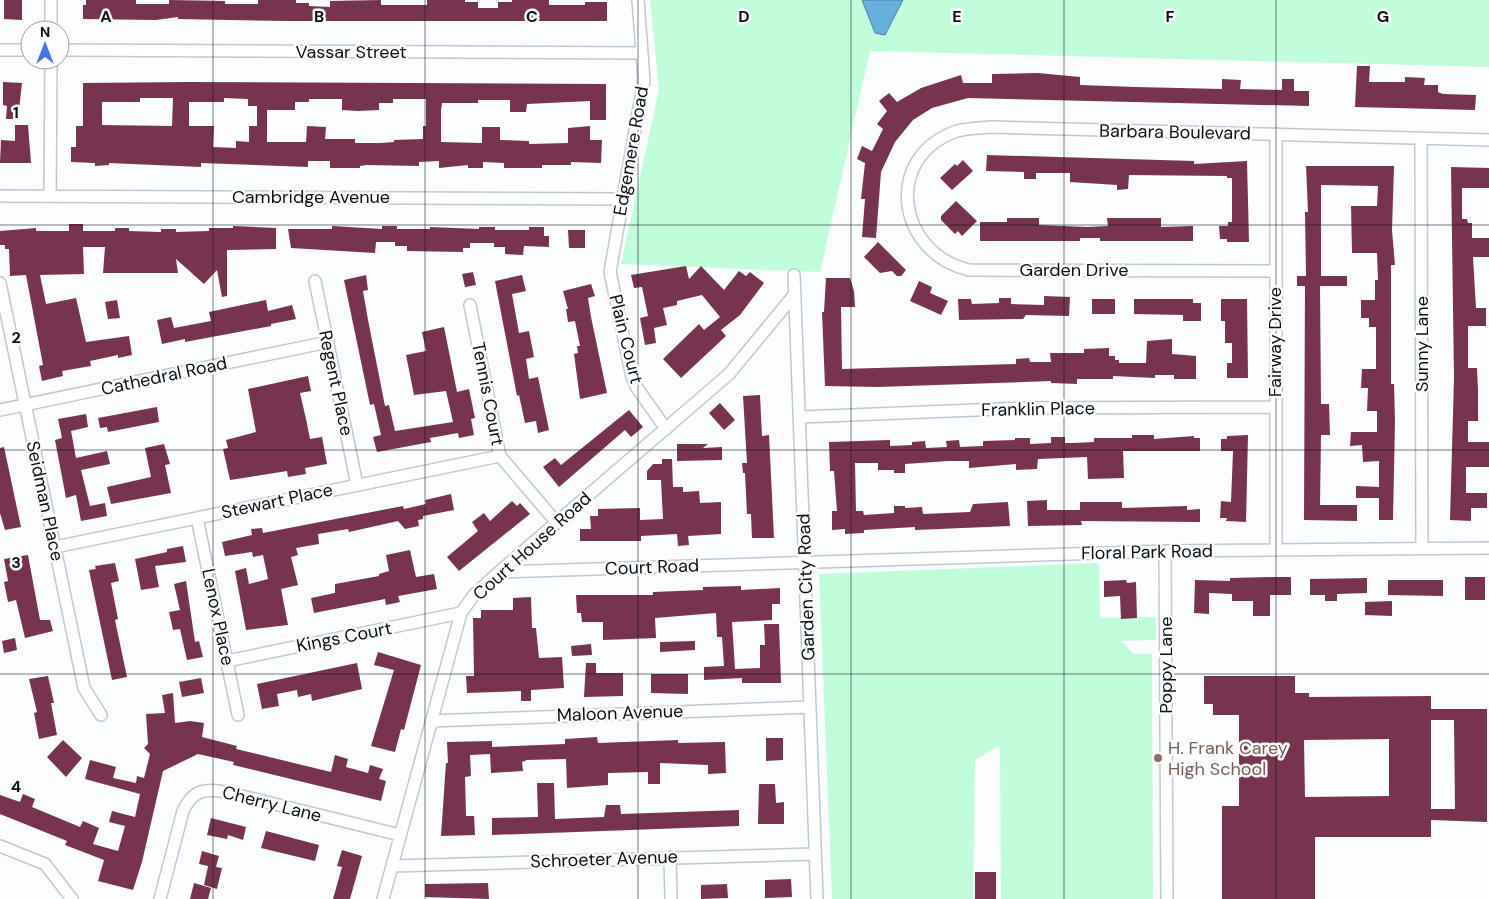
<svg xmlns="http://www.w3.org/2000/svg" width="1489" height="899" viewBox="0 0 1489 899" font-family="'DM Sans',sans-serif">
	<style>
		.green { fill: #c2fddb }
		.water { fill: #67b0de; stroke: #4c80a1 }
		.building { fill: #77344f; fill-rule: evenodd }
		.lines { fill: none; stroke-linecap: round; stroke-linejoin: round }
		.street-casing { stroke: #bfc8d1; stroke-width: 14 }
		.street { stroke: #fff; stroke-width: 11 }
		.grid { fill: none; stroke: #0c0f12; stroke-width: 1; stroke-opacity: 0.55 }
		.education-dot { fill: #8d6e63; stroke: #fafcfe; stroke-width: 2 }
		.labels { text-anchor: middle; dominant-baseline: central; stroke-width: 5; stroke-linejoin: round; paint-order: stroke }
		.street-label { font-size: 18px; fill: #0c0f12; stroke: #fafcfe }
		.education-label { font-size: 18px; fill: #785e54; stroke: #fafcfe; text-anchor: start }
		.grid-label { font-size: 16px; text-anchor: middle; font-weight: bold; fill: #0c0f12; stroke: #fafcfe; stroke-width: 5; stroke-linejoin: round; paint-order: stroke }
	</style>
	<rect width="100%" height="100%" fill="#fafcfe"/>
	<path class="green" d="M650,0H1489V67L870,51L820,272L621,264L659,90Z
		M1099,563L1100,618L1156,617V640L1121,641L1134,654H1152L1153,899H1001L1000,745L975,760L973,899H832L819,574Z"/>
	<path class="water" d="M862,0H903L885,35L875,33Z"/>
	<path class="building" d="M4,0H22V20L4,19Z
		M86,0H136V4H169V0L225,1V4H258V0H296V3H309V6L330,7V1L381,0V5H427V0H465V2H478V8H498V2H512V0H549V5H585V2H607V21H286L178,19V17L156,20L83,19V5H86Z
		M1357,66H1370L1369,82H1405V77L1425,78L1424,85H1438V92L1443,94L1476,95L1475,110L1355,107Z
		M1038,73L1080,77V85L1136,87L1222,89V79L1241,80L1240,89L1282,90V79H1294V91H1309V106L968,98L932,108L913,120L895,142L881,172L876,238L862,237L865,199H861L865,163L857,159L862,146L872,151L883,129L877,124L887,111L879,101L889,93L897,102L921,88L961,75L963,83H992V74Z
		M3,82L22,83L18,119H6L7,106L3,105Z
		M189,82L606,84V120H590V101L527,104L526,112H510V100H478V103H442L441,111V142L482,143V127H500V140L529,141V144L568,143V128L590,126V140H602L601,163L571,162V165H542V168H504V163L483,162V168H468V165L439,168V161L419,162V166L367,165L360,166V168H330V161H308V167L201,163V167L109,163V165L95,166V163L71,162V147H76V126H83V83ZM140,98H173L172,126L102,125V102H140ZM224,98L248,99V106H257V126H249V142L236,141V148L213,147L214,126H189V102H224ZM309,99H342V110L358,111L379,110V103H393V99H426V126H423V139L394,140V142L381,143H355V139H325L326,127L307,126L306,142H267V110H295V102H309Z
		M15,125H28L31,163H0L1,140L15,141Z
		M987,155L1194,161V164L1247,161L1249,242H1227V239H1220L1219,226H1228V222H1232V178H1227V176L1129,175L1128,189L1117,190V185L1070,182V173H1036V179H1024V172L986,171Z
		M963,160L973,171L952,190L940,178L955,164L957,166Z
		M1306,166H1394L1392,230L1395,265H1391V384H1394L1395,421L1393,520H1379V498H1356V486L1379,487V461L1363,462L1362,445L1350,446L1351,432H1377V411H1367L1368,388H1361L1362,369H1376V327H1369V318H1361V300H1375V280H1378L1377,253H1352L1351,206H1377L1378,186L1321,185V276H1347V286H1320L1321,404H1329L1330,435H1321L1320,505H1357V521L1304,520L1305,286H1297V276H1306L1305,212H1308Z
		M1451,167L1489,168V188H1462V219H1467L1468,223H1472V238H1489V257H1473L1476,308H1486V326H1468V368H1477L1478,390V421H1468V442H1489V467H1466V493H1487V508H1471V521L1450,520L1454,378Z
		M956,201L977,221L962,236L958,231L955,234L941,220V216Z
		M1007,218H1039V225L1087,227L1108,226L1107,218H1161V227L1193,226V241H1100V238H1080V241H980V222H1007Z
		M69,224H83V231H115V228H129V231L161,232V229H176V232L209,231V228H233V226L276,228V249L227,250V296L222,297L217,270L204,284L176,259L178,273H103L105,247H83L84,274L40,275L46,304L76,298L86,342L129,336L132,355L118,358V355L90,361L91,366L62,371L63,376L42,381L39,366L43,365L26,275L10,276L9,249H5V245H0V231L36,228V231H69Z
		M332,226L382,229V226H397V229H430V227L479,229V227H495V230H529V227H544V236H549V247L524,246L523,255L505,254V247H494V243H470V248H463V252L407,251V246H395V242H376L375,253L291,248L288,229H332Z
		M568,230H585V248H569Z
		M878,242L906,270L901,276H897L892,271L880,273L864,257Z
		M686,266L689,279L701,266L724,290L739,271L746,276L750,272L764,283L740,315L721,330L726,336L681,378L663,359L699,324L704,330L720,317L702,295L677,301V305L663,308L667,325L654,328L656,343L645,345L640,318L648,316L642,287L634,288L631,275Z
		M473,272L476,285L465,287L462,274Z
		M366,275L368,290L363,291L368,320L385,406L389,405L395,431L453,422L446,391L414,395L406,355L426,351L422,332L444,327L457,392L469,389L475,418L471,419L474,435L459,438L458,433L430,438L431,442L377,452L373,437L381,435L374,404L370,405L344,280Z
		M522,275L526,291L512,294L519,333L529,331L534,357L526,359L529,379L538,377L549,430L538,433L536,421L525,423L519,395L517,396L495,281Z
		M826,278H850L854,291L855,307H841L842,369L1016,364V359L1029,358L1030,362H1051L1050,353H1084V349L1109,348V356H1115V360H1119V363H1146L1147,341L1172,339V354L1196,356V379H1174V375H1155V378L1113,376V379H1077V384L1051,383V381L877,387L825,386L822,312H824Z
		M919,281L932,287L930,293L948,301L941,315L910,301Z
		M591,284L595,296L588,298L591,317L607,393L580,399L574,354L578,353L577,346H580L575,321L568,322L566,309H568L563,291Z
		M1044,296L1070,297L1069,316L1026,315L1023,319L959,320L958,299H971L972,304L999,303V298H1011V304L1044,305Z
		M1092,299H1115V314H1092Z
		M1134,299H1193V303H1201V321H1183V315L1134,314Z
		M1221,299H1247L1248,378H1227V363H1232V343H1225V321H1221Z
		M117,300L120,318L108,319L105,302Z
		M266,300L268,311L292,305L296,319L271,324V326L185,342V339L162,344L157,320L171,317L174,328L211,321L209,312Z
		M308,376L311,391L300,393L306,419L310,439L322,437L327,464L305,468L306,474L288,477L287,471L230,480L223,449L228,448L226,440L256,432L248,389Z
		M760,395L762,436L769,435L774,538H752L751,514H747L745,473H743L742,463H747L743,396Z
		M720,403L735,420L724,430L709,413Z
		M157,407L159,422L108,432L107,427L100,428L98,418Z
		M629,410L643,427L631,437L625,430L559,487L543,467L555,458L561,465Z
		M86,414L88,427L71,431L76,458L107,451L110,464L81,470L90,506L105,503L107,516L81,521L76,495L66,498L55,440L62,438L58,419Z
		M1132,435H1154V439L1194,436V438H1200V451H1123L1124,478L1088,479L1087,457L1038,459L1037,469L1016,470V464L969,468V461H948L905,464V473H894V470H878V463H855L856,511H863L864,515L894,513V506H905V508L922,507L923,514L970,512L973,504L1008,502L1010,526L915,530V527L864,530V533L845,534V529L832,530V511H837L834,471H830L829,442L890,440V446L912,445V442L925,441L926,448L947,447L946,441L959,440L960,447L983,446V441L1015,440V438H1030V444L1051,443V437H1065V443H1073L1094,442V438H1132Z
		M1248,435L1246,522L1226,521L1227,518H1220L1221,501L1231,502L1233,451H1221V439H1227V436Z
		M164,444L170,464L165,465L171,493L111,504L107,487L151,477L145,448Z
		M677,444H708L703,448L722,447V460L677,461Z
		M4,447L21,527L5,530L0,513V448Z
		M662,459H672L673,487H683V492L699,491L700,503L721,502V534L688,536L689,545L678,546L677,534L641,536V541H580V529H591L590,516H598V509L640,508V520L663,519L661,480H647V471L653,464H662Z
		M451,494L454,510L423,516V519L418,520L419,526L405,529L398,521L349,532L348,529L318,534L319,544L296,548L298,555L291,557L298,585L281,589L288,625L246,630L235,571L246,568L249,584L268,579L263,555L253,557L252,552L225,556L222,542L252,535L251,529L262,528L263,533L403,506L404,509L426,504L425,500Z
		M1047,500V510H1080V502H1122V508L1187,506V510L1200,509V522L1081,521L1082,525L1028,526L1027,501Z
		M512,501L517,506L520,503L530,514L459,571L447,557L478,531L472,522L484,513L490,521Z
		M183,546L186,562L155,566L159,587L141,590L135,559L167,552V549Z
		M410,550L416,577L434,574L437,589L398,596L400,602L386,605L385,599L314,613L311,598L335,593V584L379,576V574L389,571L386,555Z
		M28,555L40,620H50L53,631L25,638L16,600L8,602L4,582L8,581L4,559Z
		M115,563L119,581L111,583L118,619L115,620L127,677L112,680L89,570L96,569L95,566Z
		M1269,577H1291V595H1270V616H1253V601H1232V594L1209,593V614L1194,613L1195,580L1230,581V578Z
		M1465,577H1485V600H1465Z
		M1367,578V593L1337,594V601H1325V595H1310V579Z
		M1126,580L1127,583L1136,582L1137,618L1121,619L1120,596L1104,597V581Z
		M1388,580H1443V596L1388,595Z
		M186,581L195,642L199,641L203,657L187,660L180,629L173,630L169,612L180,610L174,584Z
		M741,586V590L780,588V604H772V620L732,622L735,669L760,668V645H765L764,624H779L781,683H742V678L704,680V667L724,666L722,637H717L716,613L655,618L656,638L603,640V622H582L581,613H577L576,595H653V592L703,590V587Z
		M531,597L532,628H536L539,658L562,657L564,688L531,690V701H521V691L467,693L466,676H474L473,618H481V610H513V598Z
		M1392,601V616L1365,615V602Z
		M15,638L17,650L4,653L2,641Z
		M695,641V650L660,652V642Z
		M591,644L592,655L572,656L571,646Z
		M378,652L421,665L404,730L401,729L395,752L371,746L394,670L374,665Z
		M357,663L362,689L312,701L311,694L298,697L297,690L277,694L279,706L262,709L257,684Z
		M586,663H596V673H623V696L584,697Z
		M651,674H688V694L651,693Z
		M48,676L54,703H51L57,735L39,739L34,713L37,712L29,679Z
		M1204,676H1295V693H1309V697L1431,696V709H1487V822L1431,820V837H1315V899H1222V806H1239V715H1213V704H1204ZM1431,720H1454L1455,809H1431ZM1389,739V796L1305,797L1304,740Z
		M201,678L204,693L182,697L179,682Z
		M173,693L175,723L190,721L204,723L202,737L237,746L236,749L331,772L335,755L348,759L346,767L368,773L370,765L383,769L379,779L386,781L381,801L233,765L234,762L198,754L163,771L142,862L133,890L98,881L104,860L65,845L67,841L0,814V795L20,802L23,794L35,799L32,807L80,827L83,821L99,828L93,844L118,851L125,826L109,822L112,811L135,817L140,794L85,779L90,760L116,767L113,778L136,783L137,776L144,778L150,754L144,748L148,744L146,714L165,713L162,695Z
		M597,737L598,743L678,740V743L725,742L726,773L708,774V765L660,763V784H648V772L608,773V785L567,788L566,759L527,760L522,762L523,771L491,773L490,754L470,755L471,776L465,777L466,816H474L475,835L441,836L446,763H448L447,742L492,741V747L565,744V739Z
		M766,738H783V760L766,761Z
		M63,740L82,758L66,777L47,757Z
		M537,783H554L555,819L604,817L606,805H620L621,814L739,810V826L492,835V818L538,817Z
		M759,784H775L776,803L784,802V824H758Z
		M211,818L246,827L243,840L228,835L227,839L207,835Z
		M266,831L319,845L315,861L261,848Z
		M342,850L362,856L350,899H333L342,867L337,866Z
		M202,851L219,856L216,867L222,868L217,889L204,885L208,866L199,864Z
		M975,872H996V899H975Z
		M791,879L792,897L765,898V880Z
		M194,883L211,888L208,899H190Z
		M488,883L489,899L425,897V884Z
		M727,884L728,898L701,899V885Z"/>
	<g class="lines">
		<defs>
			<path id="street" d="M638,0L644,80L610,272L632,377L637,388L666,429
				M51,30V0
				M0,50H30
				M60,50L642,53
				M1421,138L1422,549
				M0,196L623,199
				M50,196L51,60
				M1276,271L969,270C897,253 882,157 957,131C967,128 980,128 991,127L1489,140
				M794,275L817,899
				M315,281L357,485
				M0,283L84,688L101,715
				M470,305L500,456L557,523
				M0,410L328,342
				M801,417L1022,408L1275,407
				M197,518L238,715
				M55,547L500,456
				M1276,549V134
				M1165,551L1167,899
				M499,572L1165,551L1489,548
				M227,661L461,613
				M431,721L810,707
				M0,846L45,864L72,899
				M670,857L671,899
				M392,866L815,854
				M160,899L183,811C193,790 204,788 226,792L400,835
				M383,899L461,613L474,595L499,572L729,374L795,294"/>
		</defs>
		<use href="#street" class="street-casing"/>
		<use href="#street" class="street"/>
	</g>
	<path class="grid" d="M213,0V899M425,0V899M638,0V899M851,0V899M1064,0V899M1276,0V899M0,225H1489M0,450H1489M0,674H1489"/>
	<circle class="education-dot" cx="1158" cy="758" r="5"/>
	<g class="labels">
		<g class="street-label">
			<text x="351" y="52">Vassar Street</text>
			<text transform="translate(1175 132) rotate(1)">Barbara Boulevard</text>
			<text transform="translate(631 151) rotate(-80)">Edgemere Road</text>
			<text x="311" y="197">Cambridge Avenue</text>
			<text x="1074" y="270">Garden Drive</text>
			<text transform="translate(626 339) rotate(76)">Plain Court</text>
			<text transform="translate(1275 342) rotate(-90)">Fairway Drive</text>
			<text transform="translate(1422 344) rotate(-90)">Sunny Lane</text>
			<text transform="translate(164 376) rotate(-12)">Cathedral Road</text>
			<text transform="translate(336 383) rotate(78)">Regent Place</text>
			<text transform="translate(488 394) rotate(79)">Tennis Court</text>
			<text transform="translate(1038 409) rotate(-1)">Franklin Place</text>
			<text transform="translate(45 501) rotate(78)">Seidman Place</text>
			<text transform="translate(277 501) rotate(-12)">Stewart Place</text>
			<text transform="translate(532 546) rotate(-42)">Court House Road</text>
			<text transform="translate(1147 552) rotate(-1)">Floral Park Road</text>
			<text transform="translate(652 567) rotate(-2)">Court Road</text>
			<text transform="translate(806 587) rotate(-92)">Garden City Road</text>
			<text transform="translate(218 617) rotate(78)">Lenox Place</text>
			<text transform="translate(344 637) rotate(-11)">Kings Court</text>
			<text transform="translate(1166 665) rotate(-90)">Poppy Lane</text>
			<text transform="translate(620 713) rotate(-2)">Maloon Avenue</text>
			<text transform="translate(272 804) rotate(14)">Cherry Lane</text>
			<text transform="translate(604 859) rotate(-2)">Schroeter Avenue</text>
		</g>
		<g class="education-label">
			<text x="1168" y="748">H. Frank Carey<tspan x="1168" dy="21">High School</tspan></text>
		</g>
	</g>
	<g class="grid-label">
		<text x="106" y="22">A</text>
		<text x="319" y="22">B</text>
		<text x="532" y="22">C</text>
		<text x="744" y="22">D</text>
		<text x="957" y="22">E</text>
		<text x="1170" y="22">F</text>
		<text x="1383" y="22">G</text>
		<text x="16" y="118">1</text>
		<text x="16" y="343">2</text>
		<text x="16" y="568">3</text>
		<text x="16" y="792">4</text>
	</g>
	<g transform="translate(45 45)"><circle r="24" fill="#fafcfe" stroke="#9b9da0"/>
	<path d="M0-4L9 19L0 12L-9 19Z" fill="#4974e7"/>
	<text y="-8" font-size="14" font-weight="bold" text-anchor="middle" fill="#0c0f12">N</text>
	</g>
</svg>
